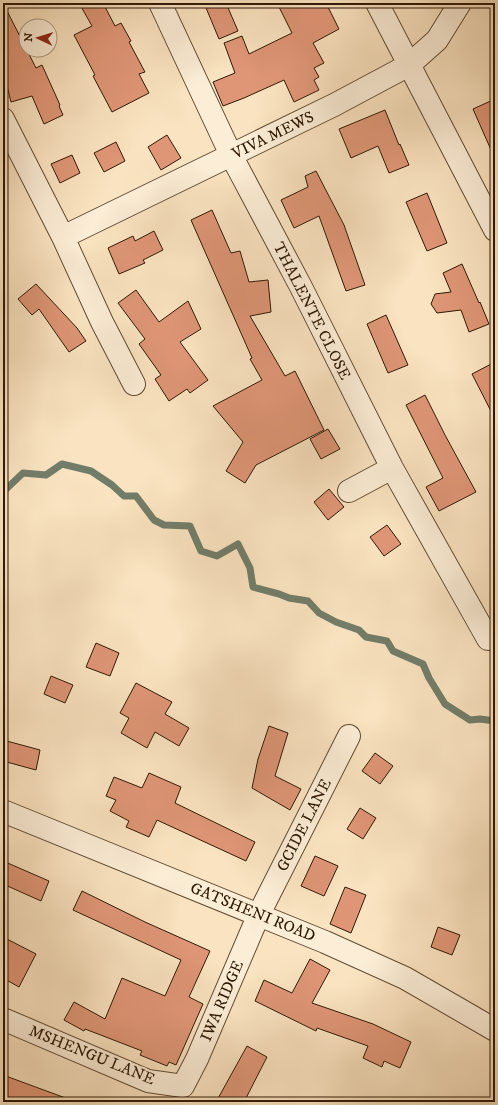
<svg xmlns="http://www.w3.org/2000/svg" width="498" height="1105" viewBox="0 0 498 1105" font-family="'IM FELL DW Pica',serif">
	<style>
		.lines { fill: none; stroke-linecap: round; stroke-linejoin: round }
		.stream { stroke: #727d69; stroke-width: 7 }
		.building { fill: #df9676; stroke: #2f1905 }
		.minor-casing { stroke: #624c34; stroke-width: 24 }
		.minor { stroke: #fcedd6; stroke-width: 22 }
		.labels { text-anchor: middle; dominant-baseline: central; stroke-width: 4; stroke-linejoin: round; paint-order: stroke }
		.street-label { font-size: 16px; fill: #2f1905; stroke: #fcedd6 }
	</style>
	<rect width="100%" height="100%" fill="#fae3c0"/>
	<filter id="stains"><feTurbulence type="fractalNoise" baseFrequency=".005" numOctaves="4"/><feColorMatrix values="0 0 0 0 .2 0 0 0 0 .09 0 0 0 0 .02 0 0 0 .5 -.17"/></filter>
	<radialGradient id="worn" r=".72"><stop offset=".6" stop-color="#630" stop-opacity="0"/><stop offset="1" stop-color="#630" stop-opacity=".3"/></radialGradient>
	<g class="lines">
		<path class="stream" d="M3,492L23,473L46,475L62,464L91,471L112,485L124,496H136L154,520L164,525L190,526L201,551L217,556L238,544L250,568L253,587L279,594L289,598L308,601L319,613L336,622L359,630L366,637L387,641L393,651L423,664L429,678L445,704L470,720L480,719L495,721"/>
	</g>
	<path class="building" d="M3,3L36,68L42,65L60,105L59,106L63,115L44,124L32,96L11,102L3,70Z
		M79,3H103L115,26L121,23L131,41L129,42L145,72L139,74L149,93L112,112L93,76L95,75L74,35L92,26Z
		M204,3H226L238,31L219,39Z
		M277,3H326L339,29L313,43L324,63L314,68L319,77L314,80L319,90L294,102L284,80L244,98L223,106L213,82L235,73L224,43L242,36L249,54L292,33Z
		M495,99V159L473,109Z
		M385,110L399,145L400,144L409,165L389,173L378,146L351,158L339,129Z
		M167,135L181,158L161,170L148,147Z
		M116,142L125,161L104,172L94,153Z
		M72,155L80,173L60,183L51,164Z
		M316,171L344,225L365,285L346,291L319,216L294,228L281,200L308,187L305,176Z
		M427,193L447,243L427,251L406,202Z
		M212,210L231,253L240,251L249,282L268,280L271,312L250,316L285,376L295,371L324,430L256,465L245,483L226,471L243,442L213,406L262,380L250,359L252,358L191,220Z
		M154,231L163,250L143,260L145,263L119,274L108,248L133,236L135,241Z
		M462,264L479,303L480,302L489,324L469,332L461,310L437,313L431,304L435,294L451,292L443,273Z
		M36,284L77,328L86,341L69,352L39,309L32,315L18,299Z
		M136,290L159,322L188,301L201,329L180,342L208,380L190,393L187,389L169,401L155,379L161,375L139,344L145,339L118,303Z
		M386,315L408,365L388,373L367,324Z
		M495,362V419L472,374Z
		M425,395L445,435L476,492L439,511L426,487L443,478L406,405Z
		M328,429L340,449L321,459L310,439Z
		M329,489L344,507L328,520L314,502Z
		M387,525L401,544L384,556L370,537Z
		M96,643L119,653L110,676L86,667Z
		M51,676L73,685L65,703L44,694Z
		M136,683L172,702L165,714L189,728L179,746L155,732L147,748L121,733L129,718L120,713Z
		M269,726L288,733L275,776L301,789L290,810L252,788L258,759Z
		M3,740L40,750L36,770L3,761Z
		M375,753L393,766L380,784L362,771Z
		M149,773L181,787L175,803L255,842L246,861L157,820L149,837L126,827L129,821L110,811L116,800L106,796L114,777L142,788Z
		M360,808L376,818L363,839L347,829Z
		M315,856L338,866L324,896L301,886Z
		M3,861L49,881L41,901L3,884Z
		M345,887L366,895L351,933L330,924Z
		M82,891L145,922L210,951L189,997L203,1004L176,1065L169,1062L167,1066L140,1055L142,1051L85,1029L84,1031L64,1020L74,1002L105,1019L122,978L165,996L181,960L73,910Z
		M438,927L460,935L452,955L431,947Z
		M3,937L36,954L19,987L3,978Z
		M310,959L330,970L312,1003L373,1024L411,1042L400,1068L384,1061L382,1067L363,1058L368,1046L317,1028L316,1031L255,1001L264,980L292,993Z
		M247,1046L267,1057L244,1102H216Z
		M3,1075L71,1100L70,1102H14L3,1098Z"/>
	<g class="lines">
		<defs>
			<path id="minor" d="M160,3L231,155L301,287L392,468L488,639
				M377,3L495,230
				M3,119L63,237L102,322L134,384
				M63,237L334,105L409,65L437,40L460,3
				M349,491L392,468
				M3,811L325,942L405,978L495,1030
				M3,1019L148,1081L183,1086L197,1059L259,914L349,736"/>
		</defs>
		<use href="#minor" class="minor-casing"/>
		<use href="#minor" class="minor"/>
	</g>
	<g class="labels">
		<g class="street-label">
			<text transform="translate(273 135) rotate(-26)">VIVA MEWS</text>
			<text transform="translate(312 311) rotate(63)">THALENTE CLOSE</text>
			<text transform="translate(304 825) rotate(-63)">GCIDE LANE</text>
			<text transform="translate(253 912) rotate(22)">GATSHENI ROAD</text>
			<text transform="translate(222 1001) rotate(-67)">IWA RIDGE</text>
			<text transform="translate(92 1055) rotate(22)">MSHENGU LANE</text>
		</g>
	</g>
	<rect width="498" height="1105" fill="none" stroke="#fae3c0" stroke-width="16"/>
	<rect x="4" y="4" width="490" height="1097" fill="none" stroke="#2f1905" stroke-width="2"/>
	<rect x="8" y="8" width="482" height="1089" fill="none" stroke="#2f1905"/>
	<g transform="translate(38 38) rotate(274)"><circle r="19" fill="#fcedd6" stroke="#aa9882"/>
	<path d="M0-3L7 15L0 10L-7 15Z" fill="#8f2418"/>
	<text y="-6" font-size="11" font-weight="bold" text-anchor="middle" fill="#2f1905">N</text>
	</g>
	<rect width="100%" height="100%" filter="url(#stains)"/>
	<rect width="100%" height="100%" fill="url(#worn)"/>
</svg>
